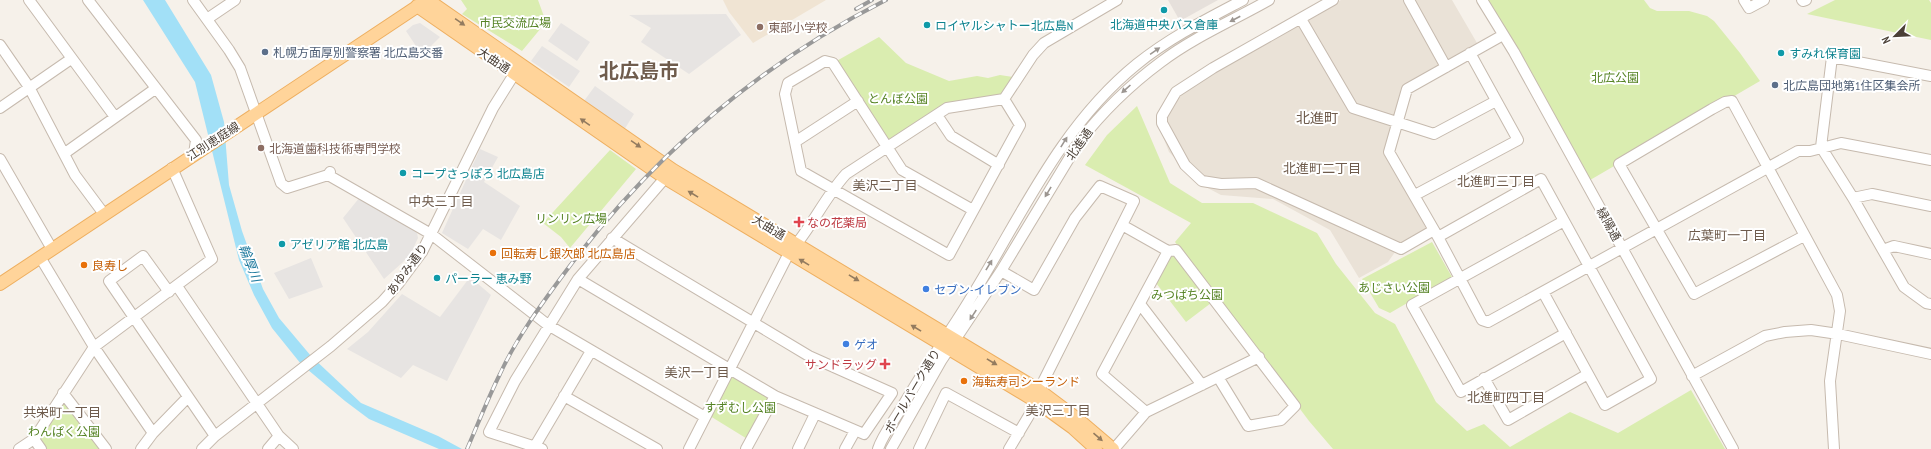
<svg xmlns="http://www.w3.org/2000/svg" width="1931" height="449" viewBox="0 0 1931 449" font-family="'PT Sans Narrow','Noto Sans JP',sans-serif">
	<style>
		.residential { fill: #eae2d7 }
		.industrial { fill: #e6e0db }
		.education { fill: #f0e4d3 }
		.green { fill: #daedb0 }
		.parking { fill: #e7e4e2 }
		.water { fill: #a2e0f7 }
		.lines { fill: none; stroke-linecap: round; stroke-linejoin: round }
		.minor-casing { stroke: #c6baae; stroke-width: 12 }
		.major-casing { stroke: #eeaf60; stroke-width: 14 }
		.minor { stroke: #fff; stroke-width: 10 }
		.major { stroke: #ffd49a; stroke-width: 12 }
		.rail-casing { stroke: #999; stroke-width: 4 }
		.rail { stroke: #fff; stroke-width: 2.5; stroke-dasharray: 8; stroke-linecap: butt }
		.oneway { fill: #9c9691 }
		.oneway2 { fill: #937b5f }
		.culture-dot { fill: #0f9aa8; stroke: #fff; stroke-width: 1.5 }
		.education-dot { fill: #8d6e63; stroke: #fff; stroke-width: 1.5 }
		.service-dot { fill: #5c6f8a; stroke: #fff; stroke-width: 1.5 }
		.health-dot { fill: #e0444e; stroke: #fff; stroke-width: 1.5 }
		.food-dot { fill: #e8710a; stroke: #fff; stroke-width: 1.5 }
		.shop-dot { fill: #3f7fe0; stroke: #fff; stroke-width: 1.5 }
		.labels { text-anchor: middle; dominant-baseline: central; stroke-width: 4; stroke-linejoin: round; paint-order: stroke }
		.park-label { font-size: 12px; fill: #558324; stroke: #fff }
		.culture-label { font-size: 12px; fill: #0d838f; stroke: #fff; text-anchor: start }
		.education-label { font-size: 12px; fill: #785e54; stroke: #fff; text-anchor: start }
		.service-label { font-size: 12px; fill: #4e5e75; stroke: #fff; text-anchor: start }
		.street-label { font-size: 12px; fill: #4b4037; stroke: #fff }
		.health-label { font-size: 12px; fill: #be3a42; stroke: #fff; text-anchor: start }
		.food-label { font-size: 12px; fill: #c56008; stroke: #fff; text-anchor: start }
		.shop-label { font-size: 12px; fill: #366cbe; stroke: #fff; text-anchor: start }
		.neighbourhood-label { font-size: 13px; fill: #6f5c4d; stroke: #fff }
		.water-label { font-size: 13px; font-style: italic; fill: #217b9f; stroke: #fff }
		.quarter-label { font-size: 14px; fill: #6f5c4d; stroke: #fff }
		.town-label { font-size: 20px; font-weight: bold; fill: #6f5c4d; stroke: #fff }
	</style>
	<rect width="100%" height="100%" fill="#f6f1ea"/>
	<path class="residential" d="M1341,0H1452L1477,43L1401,88L1386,153L1427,230L1400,245L1388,262L1359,278L1330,230L1273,199L1221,195L1202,185L1169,152L1160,129L1175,98L1217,69Z"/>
	<path class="industrial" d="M1168,0H1218L1180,21Z"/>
	<path class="education" d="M723,0H826L753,43L729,12Z"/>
	<path class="green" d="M461,0H538L546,22L522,51L462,14L467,9Z
		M1482,0H1644L1650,8L1657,11H1689L1707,16L1714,21L1740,53L1760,81L1585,183Z
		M1835,0H1929L1931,3V40L1807,14Z
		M879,37L906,63L949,81L977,76L988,78L1000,75L1013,77L1004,99L947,108L888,147L833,63Z
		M1137,106L1170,183L1202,203H1253L1317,233L1336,264L1375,313L1395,324L1436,402L1467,431L1484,424L1510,447L1570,412L1618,433L1691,390L1725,449H1333L1309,421L1175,242L1191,223L1085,165L1107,135Z
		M610,150L636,169L570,248L561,237L543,223Z
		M1432,242L1452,277L1390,313L1379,308L1362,279Z
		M1176,250L1215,300L1186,322L1153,279L1168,251Z
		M732,374L772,397L749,440L710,416Z
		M64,401L101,449H47L39,438Z"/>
	<path class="parking" d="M726,14L741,35L689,74L641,42L651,28L629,15Z
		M420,23L440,37L422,55L406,31L413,25Z
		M561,23L590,42L577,61L548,41Z
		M542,46L580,71L569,87L531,61Z
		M595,86L634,114L624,130L584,101Z
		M480,149L498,157L484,182L520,206L501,240L483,229L468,249L442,233Z
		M360,197L417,233L418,238L412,251L403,262L384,279L343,218Z
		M311,258L323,287L289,299L274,273Z
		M470,277L491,295L447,381L413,365L401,378L347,349L368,332L402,294L440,317Z"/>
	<path class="water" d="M143,0H165L211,75L224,122L229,185L242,231L263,289L279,318L311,356L361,403L438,436L462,449H439L369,419L345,401L301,364L272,328L254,295L239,260L195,82Z"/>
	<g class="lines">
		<defs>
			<path id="minor" d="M29,0L115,117
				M88,0L196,140L194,154
				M193,0L229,50L240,68L281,183L287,188L328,175L330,172
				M1333,0L1213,68L1176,92L1162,116V123L1185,165L1202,181L1221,184L1256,183L1401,249L1434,230
				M1409,0L1446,67
				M1482,0L1514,52L1733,449
				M1744,0L1749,8L1764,0
				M1802,0L1803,1L1806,0
				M207,19L235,0
				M1301,19L1353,108L1434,134L1496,101
				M1503,35L1407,89L1389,152L1438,237L1482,320L1488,322L1798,151H1810L1841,143L1931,160
				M0,45L29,87L75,175L104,214
				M1931,76L1832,57L1821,147L1853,198L1904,287L1926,303L1931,304
				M0,108L71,59
				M937,115L951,136L999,165
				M795,142L858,101
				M65,153L155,89
				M0,159L52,249
				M328,175L431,234L548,325L705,417
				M1415,195L1518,140L1470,53
				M1853,198L1872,194L1931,206
				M973,210L902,170L833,63L825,61L788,83L785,94L801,171L949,255L1020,125L1004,99
				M1564,221L1412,305L1461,392L1566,333
				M1122,225L1168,251L1176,250L1295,406L1281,420L1248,426L1218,377
				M1804,236L1694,294L1619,164L1712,109L1725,102L1732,101L1837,295L1840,311L1830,381L1834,449
				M1438,237L1541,179L1651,379L1605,405L1543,292
				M1883,250L1894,246L1931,254
				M1168,251L1102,374L1146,412L1259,357
				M40,257L94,347L153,433
				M1001,271L1034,290L1075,218L1100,186L1134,201L1039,390L1037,402L1009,449
				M578,279L775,396L864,434L892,393L809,356L612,238
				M177,286L279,436L293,449
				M169,292L143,256L109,281L215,436
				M1140,304L1202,385
				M1692,376L1765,336L1785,332L1811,330L1838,334L1931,354
				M1484,378L1508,420L1588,374
				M63,393L106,449
				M564,396L657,449
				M34,439L41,449
				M535,446L591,351
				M19,449L34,439L94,347L212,259L172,168
				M141,449L153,433L188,397
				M202,449L215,436L331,346L382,302L399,283L422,252L493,108L518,68
				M268,449L279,436
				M542,449L489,432L515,381L578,279L665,178
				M689,449L789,253C811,229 824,198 846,174L947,108L1004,99L1033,55L1044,43L1117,0
				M746,449L775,396
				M798,449L815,414
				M845,449L855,431
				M878,449C883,434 894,421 902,407C920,377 938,349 957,320C1014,233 1054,131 1137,64C1169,38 1207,19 1243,0
				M891,449L941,361L1001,271L1079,142C1103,111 1130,85 1161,62C1194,37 1234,20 1269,0
				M919,449L946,393L1019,433
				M1114,449L1146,412"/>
			<path id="major" d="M428,0L673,170L1039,390L1079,420L1113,449
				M417,6L665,178L1037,402L1073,428L1096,449
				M0,284L424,2"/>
		</defs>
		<use href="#minor" class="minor-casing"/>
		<use href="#major" class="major-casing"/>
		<use href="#minor" class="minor"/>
		<use href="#major" class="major"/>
		<defs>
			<path id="rail" d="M856,9L872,0
				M467,449C478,424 488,398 500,374C516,339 540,306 563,275C649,159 756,66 886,0"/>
		</defs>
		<use href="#rail" class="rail-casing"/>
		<use href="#rail" class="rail"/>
	</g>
	<defs><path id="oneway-solid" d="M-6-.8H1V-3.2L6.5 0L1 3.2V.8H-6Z"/></defs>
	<g class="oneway">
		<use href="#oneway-solid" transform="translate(1235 19) rotate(152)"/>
		<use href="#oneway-solid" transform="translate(1155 51) rotate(-35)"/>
		<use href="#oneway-solid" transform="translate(1126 89) rotate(138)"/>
		<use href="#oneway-solid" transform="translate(1064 142) rotate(-58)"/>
		<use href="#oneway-solid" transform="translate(1048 192) rotate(121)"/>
		<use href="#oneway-solid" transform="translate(989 265) rotate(-59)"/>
		<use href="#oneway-solid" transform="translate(973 315) rotate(123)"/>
	</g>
	<g class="oneway2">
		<use href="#oneway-solid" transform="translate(460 22) rotate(35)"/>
		<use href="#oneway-solid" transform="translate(585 122) rotate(-145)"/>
		<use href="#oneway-solid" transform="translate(636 144) rotate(34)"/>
		<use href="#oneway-solid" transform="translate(693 194) rotate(-149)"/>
		<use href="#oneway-solid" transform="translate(804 262) rotate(-149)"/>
		<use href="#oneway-solid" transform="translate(854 278) rotate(31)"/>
		<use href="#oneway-solid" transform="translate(916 328) rotate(-149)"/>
		<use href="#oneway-solid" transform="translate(992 362) rotate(31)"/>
		<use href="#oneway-solid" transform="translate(1098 437) rotate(41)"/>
	</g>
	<g class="culture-dot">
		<circle cx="1164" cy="10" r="4"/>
		<circle cx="927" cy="25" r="4"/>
		<circle cx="1781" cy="53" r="4"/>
		<circle cx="403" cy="173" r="4"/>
		<circle cx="282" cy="244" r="4"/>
		<circle cx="437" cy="278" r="4"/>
	</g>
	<g class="education-dot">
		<circle cx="760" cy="27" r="4"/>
		<circle cx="261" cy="148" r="4"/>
	</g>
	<g class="service-dot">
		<circle cx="265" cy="52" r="4"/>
		<circle cx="1775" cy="85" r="4"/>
	</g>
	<g class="health-dot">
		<path d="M797 216h4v4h4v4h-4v4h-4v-4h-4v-4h4z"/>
		<path d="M883 358h4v4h4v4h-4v4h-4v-4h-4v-4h4z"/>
	</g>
	<g class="food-dot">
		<circle cx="493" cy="253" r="4"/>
		<circle cx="84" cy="265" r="4"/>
		<circle cx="964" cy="381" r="4"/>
	</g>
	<g class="shop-dot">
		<circle cx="926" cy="289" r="4"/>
		<circle cx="846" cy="344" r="4"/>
	</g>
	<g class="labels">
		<g class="park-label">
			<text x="515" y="22">市民交流広場</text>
			<text x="1615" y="77">北広公園</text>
			<text x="898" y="98">とんぼ公園</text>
			<text x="571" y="218">リンリン広場</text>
			<text x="1394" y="287">あじさい公園</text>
			<text x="1187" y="294">みつばち公園</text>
			<text x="740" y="407">すずむし公園</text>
			<text x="64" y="431">わんぱく公園</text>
		</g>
		<g class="culture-label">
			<text x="1164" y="24" text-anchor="middle">北海道中央バス倉庫</text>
			<text x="935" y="25">ロイヤルシャトー北広島N</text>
			<text x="1789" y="53">すみれ保育園</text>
			<text x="411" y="173">コープさっぽろ 北広島店</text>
			<text x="290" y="244">アゼリア館 北広島</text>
			<text x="445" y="278">パーラー 恵み野</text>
		</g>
		<g class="education-label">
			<text x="768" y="27">東部小学校</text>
			<text x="269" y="148">北海道歯科技術専門学校</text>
		</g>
		<g class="service-label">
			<text x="273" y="52">札幌方面厚別警察署 北広島交番</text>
			<text x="1783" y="85">北広島団地第1住区集会所</text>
		</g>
		<g class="street-label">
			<text transform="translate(494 60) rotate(34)">大曲通</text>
			<text transform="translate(213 141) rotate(-33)">江別恵庭線</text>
			<text transform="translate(1079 144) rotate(-55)">北進通</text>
			<text transform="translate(1609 224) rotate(61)">緑陽通</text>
			<text transform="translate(769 227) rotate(31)">大曲通</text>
			<text transform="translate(407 269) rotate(-54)">あゆみ通り</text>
			<text transform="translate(912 391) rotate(-59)">ボールパーク通り</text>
		</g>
		<g class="health-label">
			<text x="807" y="222">なの花薬局</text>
			<text x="877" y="364" text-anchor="end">サンドラッグ</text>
		</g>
		<g class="food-label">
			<text x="501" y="253">回転寿し銀次郎 北広島店</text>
			<text x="92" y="265">良寿し</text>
			<text x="972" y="381">海転寿司シーランド</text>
		</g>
		<g class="shop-label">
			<text x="934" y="289">セブン-イレブン</text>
			<text x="854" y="344">ゲオ</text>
		</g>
		<g class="neighbourhood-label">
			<text x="1322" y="168">北進町二丁目</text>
			<text x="1496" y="181">北進町三丁目</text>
			<text x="885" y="185">美沢二丁目</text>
			<text x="441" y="201">中央三丁目</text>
			<text x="1727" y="235">広葉町一丁目</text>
			<text x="697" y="372">美沢一丁目</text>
			<text x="1506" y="397">北進町四丁目</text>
			<text x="1058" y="410">美沢三丁目</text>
			<text x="62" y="412">共栄町一丁目</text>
		</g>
		<g class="water-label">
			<text transform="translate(250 263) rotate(69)">輪厚川</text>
		</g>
		<g class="quarter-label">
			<text x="1317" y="118">北進町</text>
		</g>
		<g class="town-label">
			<text x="639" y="71">北広島市</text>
		</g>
	</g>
	<g transform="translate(1895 36) rotate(246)" stroke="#ffffff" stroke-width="3" paint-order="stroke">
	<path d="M0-3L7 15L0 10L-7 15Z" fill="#4b4037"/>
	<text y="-6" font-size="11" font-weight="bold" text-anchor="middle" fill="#4b4037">N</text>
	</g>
</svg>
